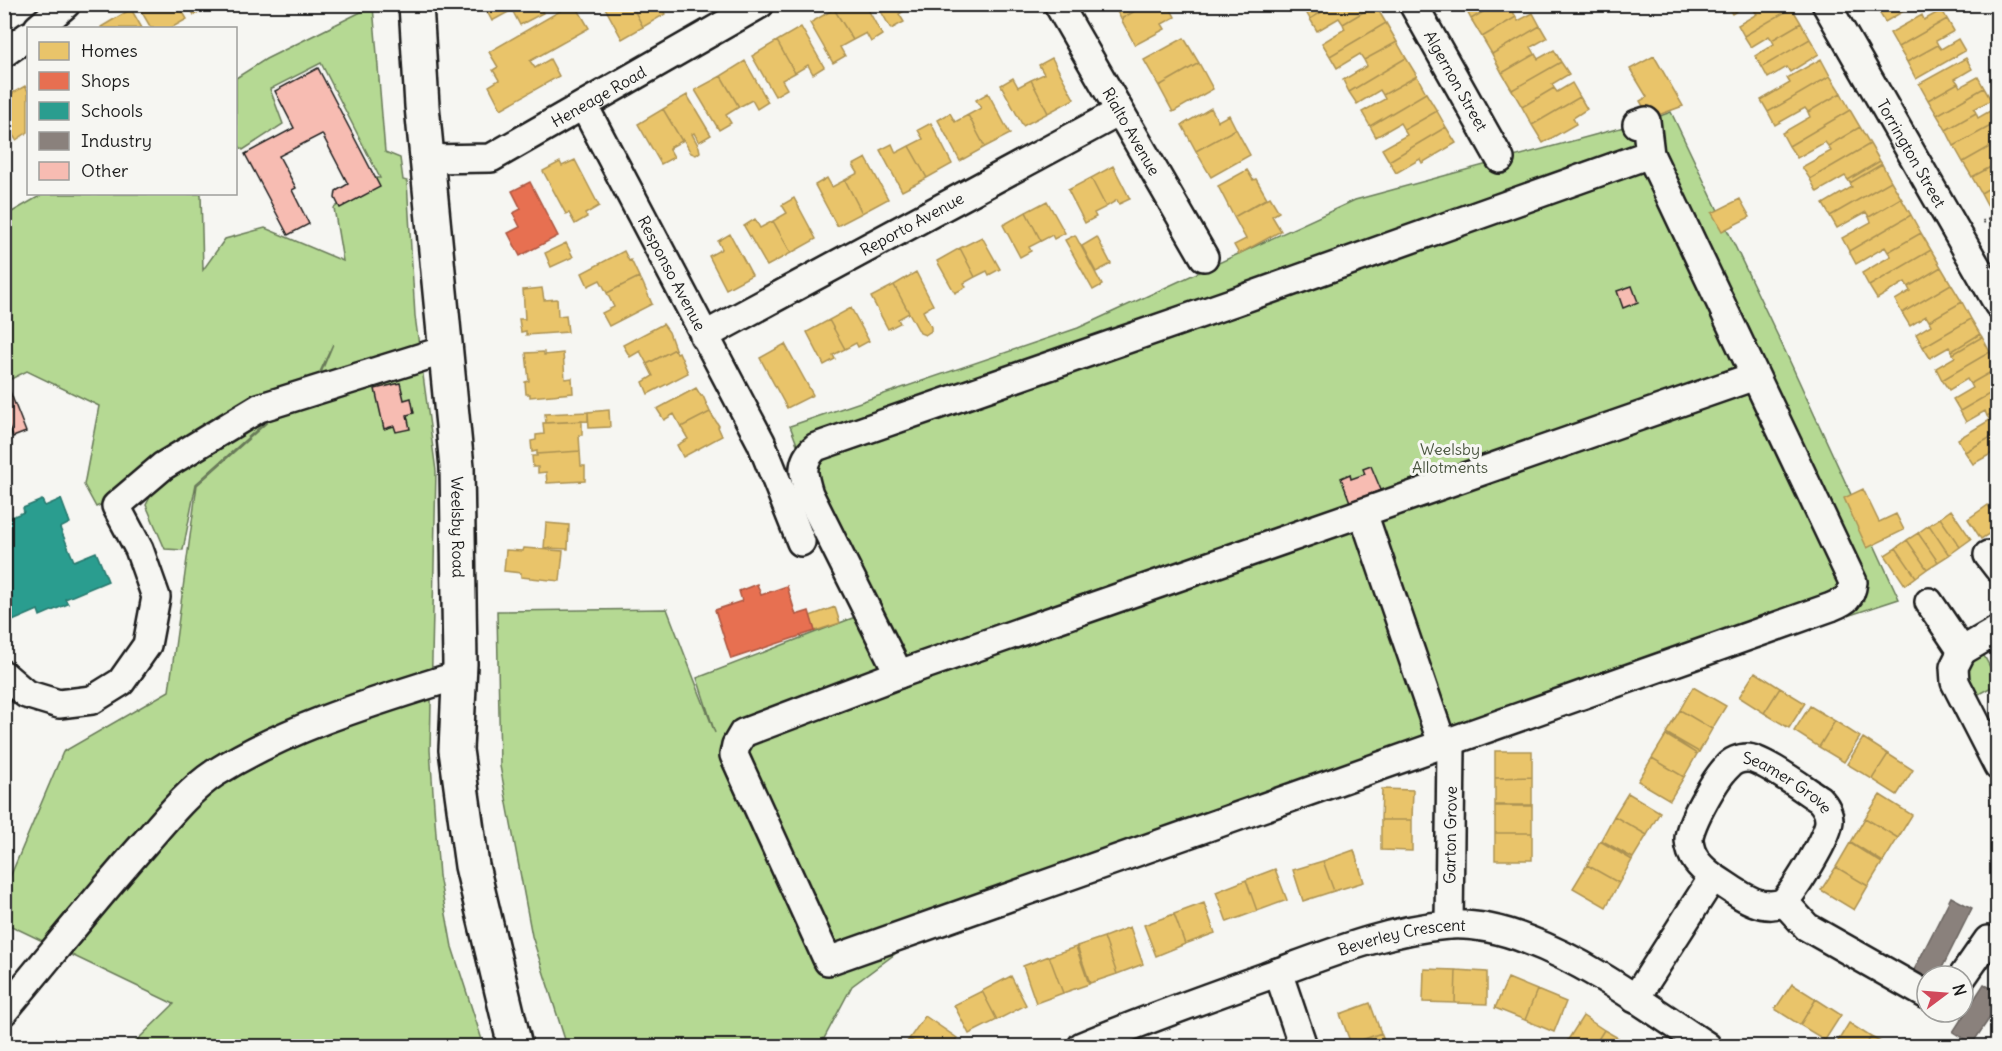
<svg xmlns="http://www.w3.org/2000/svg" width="2002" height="1051" viewBox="0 0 2002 1051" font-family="Delius,sans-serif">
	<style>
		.green { fill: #b5d993; stroke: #687a58; stroke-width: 1.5 }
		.homes { fill: #e9c46a; stroke: #ac9253; stroke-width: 1.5 }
		.shops { fill: #e76f51; stroke: #aa5641; stroke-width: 1.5 }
		.schools { fill: #2a9d8f; stroke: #26766c; stroke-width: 1.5 }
		.industry { fill: #8a817c; stroke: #69635f; stroke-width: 1.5 }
		.building { fill: #f7bcb2; stroke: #1c1c1c; stroke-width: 1.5 }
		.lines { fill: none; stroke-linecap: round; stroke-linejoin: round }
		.minor-casing { stroke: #1c1c1c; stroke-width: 32 }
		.major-casing { stroke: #1c1c1c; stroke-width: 38 }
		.path { stroke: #1c1c1c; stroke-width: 4; stroke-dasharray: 1.5 4.5; stroke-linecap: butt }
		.minor { stroke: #f6f6f2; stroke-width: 27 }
		.major { stroke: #f6f6f2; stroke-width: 33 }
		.labels { text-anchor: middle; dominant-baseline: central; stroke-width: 6; stroke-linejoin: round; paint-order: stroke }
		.street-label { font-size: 16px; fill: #1c1c1c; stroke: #f6f6f2 }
		.park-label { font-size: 16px; fill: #4a5540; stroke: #f6f6f2 }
	</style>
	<rect width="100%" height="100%" fill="#f6f6f2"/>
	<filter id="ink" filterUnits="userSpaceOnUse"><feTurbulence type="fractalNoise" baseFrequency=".0167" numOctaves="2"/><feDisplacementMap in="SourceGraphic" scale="12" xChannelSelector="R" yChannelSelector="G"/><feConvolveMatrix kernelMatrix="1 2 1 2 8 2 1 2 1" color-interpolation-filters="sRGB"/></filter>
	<g filter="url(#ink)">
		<path class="green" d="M373,6L385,152L400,158L403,180L407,181L415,316L436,471L430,750L439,876L452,947L484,1046H131L174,1004L5,923V889L63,752L169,691L197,485L320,375L333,344L319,374L196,484L183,550L165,549L146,505L161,476L96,507L84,485L99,406L27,371L5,382V216L43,194H201L203,270L225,239L265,228L343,261L334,208L375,178H380L321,63L270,89L283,124L243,150L236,143V78L266,59Z
			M1671,112L1786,353L1899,599L1451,746L926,931L852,986L820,1046H567L532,936L500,766L497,611L667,609L715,733L697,678L876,609L809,476L790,426L1078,328L1355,200L1646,121Z
			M1982,652L1997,680V684L1977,695C1967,677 1962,665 1982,652Z"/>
		<path class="homes" d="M137,4H178L187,19L171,28H151Z
			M188,4H212L194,15Z
			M483,4H539L543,13L520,25L512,10L492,21Z
			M572,4H575L589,28L530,61L535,68L550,59L559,76L501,109L489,86L499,80L493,70L498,67L489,52Z
			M603,4H631L643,27L622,39Z
			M631,4H660L665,14L643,27Z
			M841,4H865L882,35L871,42L866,33L853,40L834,9Z
			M877,4H911L912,6L899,14L904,22L891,29Z
			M1113,4H1147L1121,19Z
			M1147,4H1151L1154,8L1160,4H1168L1175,17L1162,24L1165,29L1135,45L1121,19Z
			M1303,4H1335L1310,19L1302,5Z
			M1335,4H1375V5L1343,24L1339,18L1317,31L1310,19Z
			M1463,4H1496L1471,19Z
			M1496,4H1526L1513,12L1516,17L1482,37L1471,19Z
			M1726,4H1748L1732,14Z
			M1763,4H1790L1792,8L1744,36L1738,25L1757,14L1754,10Z
			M1881,4H1913L1914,5L1885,22L1876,7Z
			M1375,5L1386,23L1330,56L1322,43L1345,29L1343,24Z
			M1792,8L1801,23L1772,40L1769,36L1751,47L1744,36Z
			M131,9L142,28H101V27Z
			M834,9L853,40L840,47L845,56L833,63L810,23Z
			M1942,10L1947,19L1898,47L1890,33L1922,15L1924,20Z
			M1533,13L1540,26L1492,54L1482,37L1516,17L1518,21Z
			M1947,19L1954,31L1936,41L1938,45L1907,62L1898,47Z
			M1386,23L1397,42L1364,60L1360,54L1337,68L1330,56Z
			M1801,23L1810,39L1762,67L1755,56L1774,44L1772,40Z
			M1540,26L1547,38L1531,47L1535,54L1502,73L1492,54Z
			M801,27L824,67L813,74L808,65L795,73L777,41Z
			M1184,38L1199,63L1159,86L1144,60Z
			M1810,39L1819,54L1790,72L1787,67L1768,78L1762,67Z
			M1958,39L1965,51L1916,79L1907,62L1938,45L1941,49Z
			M777,41L795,73L782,80L787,89L775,96L752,56Z
			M1397,42L1406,58L1349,92L1343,80L1367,66L1364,60Z
			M1554,50L1561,62L1512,90L1502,73L1535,54L1538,59Z
			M1654,56L1683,106L1650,118L1640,101L1647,97L1630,69Z
			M1052,58L1074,99L1048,113L1031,80L1044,74L1039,65Z
			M1406,58L1417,76L1383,95L1380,90L1357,104L1349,92Z
			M1966,58L1972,69L1955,79L1958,83L1928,100L1919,84Z
			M1821,59L1830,76L1768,112L1761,100L1790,83L1787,78Z
			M745,61L768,102L757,109L752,100L739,107L721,76Z
			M1561,62L1569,74L1552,84L1554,88L1522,107L1512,90Z
			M1199,63L1213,89L1173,112L1159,86Z
			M721,76L739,107L726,115L731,123L719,130L695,90Z
			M1417,76L1426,93L1370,126L1362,112L1385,99L1383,95Z
			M1830,76L1841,93L1808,112L1805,108L1775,125L1768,112Z
			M1978,77L1984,88L1937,115L1928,100L1958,83L1960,87Z
			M1013,78L1018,87L1031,80L1048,113L1023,126L1001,85Z
			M1572,83L1580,97L1532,125L1522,107L1554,88L1557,92Z
			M25,86L28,91V132L16,140L4,121V98Z
			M1984,88L1991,100L1974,109L1976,113L1946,130L1937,115Z
			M988,93L1010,134L985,147L968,115L981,108L976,100Z
			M1426,93L1437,111L1404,130L1400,123L1376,137L1370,126Z
			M1841,93L1850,110L1789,146L1782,133L1810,117L1808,112Z
			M687,95L711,135L699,142L694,133L692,134L699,147L700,152L696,155L691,153L683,139L682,141L663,109Z
			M1580,97L1587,109L1573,118L1576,124L1543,143L1532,125Z
			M1211,108L1218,121L1229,115L1236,129L1196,151L1182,125Z
			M1995,108L1998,112V122L1954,146L1946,130L1976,113L1978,118Z
			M663,109L682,141L669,148L674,157L661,164L638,124Z
			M1850,110L1860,127L1828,146L1825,142L1797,158L1789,146Z
			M1437,111L1446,127L1389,161L1382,149L1407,135L1404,130Z
			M950,113L955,122L968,115L985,147L960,161L938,120Z
			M1998,122V137L1991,141L1993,145L1963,162L1954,146Z
			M931,123L952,164L927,178L909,146L923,139L918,130Z
			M1446,127L1456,143L1422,163L1420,159L1396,173L1389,161Z
			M1860,127L1870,144L1810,179L1802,167L1831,151L1828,146Z
			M1236,129L1250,155L1211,177L1196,151Z
			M892,144L896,153L909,146L927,178L902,191L880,150Z
			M1870,144L1880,161L1848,180L1845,176L1817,192L1810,179Z
			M1993,145L1996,149L1998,148V163L1972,177L1963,162Z
			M866,158L888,199L862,213L845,180L858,173L853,165Z
			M575,160L599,206L585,214L587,217L575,224L569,213L566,214L543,171L560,162L562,166Z
			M1880,161L1882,164L1850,183L1848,180Z
			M1998,163V183L1981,193L1972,177Z
			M1882,164L1891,181L1830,216L1823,204L1852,187L1850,183Z
			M1113,166L1130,199L1119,204L1117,200L1106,207L1091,178Z
			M1247,170L1253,180L1256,179L1267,198L1234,217L1218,186Z
			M827,178L832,187L845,180L862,213L837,226L815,185Z
			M1091,178L1106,207L1094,213L1096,217L1085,223L1068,190Z
			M1891,181L1901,198L1869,217L1866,212L1837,228L1830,216Z
			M1998,183V204L1989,208L1981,193Z
			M1270,197L1279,212L1272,216L1281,231L1239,254L1234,245L1246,239L1234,217Z
			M794,198L816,239L791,253L773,221L787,213L782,205Z
			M1901,198L1911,215L1849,251L1842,238L1871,222L1869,217Z
			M1740,199L1750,217L1722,231L1712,213Z
			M1047,201L1065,233L1054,239L1052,235L1041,241L1026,212Z
			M1026,212L1041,241L1029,247L1031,251L1020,257L1003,225Z
			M1911,215L1921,233L1888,252L1885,247L1856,264L1849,251Z
			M755,219L760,228L773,221L791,253L767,266L744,226Z
			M1921,233L1931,250L1869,286L1862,273L1891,256L1888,252Z
			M730,234L752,275L726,289L709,256L722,249L718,241Z
			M1075,235L1102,285L1093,290L1065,240Z
			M982,237L1000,269L989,275L987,271L975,277L960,248Z
			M1097,237L1111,264L1096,272L1082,246Z
			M566,243L573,257L551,267L545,253Z
			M960,248L975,277L964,283L966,287L955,293L937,261Z
			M1931,250L1941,267L1908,287L1905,282L1877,299L1869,286Z
			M624,251L629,261L631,260L639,277L607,293L600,280L588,286L582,273Z
			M1941,267L1951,284L1902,313L1895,300L1910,291L1908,287Z
			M916,272L933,305L923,311L931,327V331L925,335L920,333L894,285Z
			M639,277L641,282L642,281L652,304L609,326L602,313L614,307L607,293Z
			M1951,284L1962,302L1929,321L1926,316L1910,326L1902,313Z
			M894,285L909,313L898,319L900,323L888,329L871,297Z
			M542,288L544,300L557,299L558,316L566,315L568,332L526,335V331L521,332L519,319H525L523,290Z
			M1962,302L1971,319L1923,347L1916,334L1931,325L1929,321Z
			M851,308L869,341L858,347L856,343L845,349L829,320Z
			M1971,319L1980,334L1952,351L1949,347L1930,358L1923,347Z
			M829,320L845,349L833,355L835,359L824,365L807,332Z
			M663,324L669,332L675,349L647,364L640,351L630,357L623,345Z
			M1980,334L1982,337L1953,354L1952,351Z
			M1982,337L1990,352L1942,380L1936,368L1955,357L1953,354Z
			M785,344L813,395L787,408L760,358Z
			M675,349L677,353L679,352L688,373L648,394L643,382L653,376L647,364Z
			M544,352V355L563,353L565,379L572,378L573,393L530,397V394H526L525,382L529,381L526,353Z
			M1990,352L1998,364V368L1970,384L1967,379L1949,390L1942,380Z
			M1998,368V389L1960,411L1953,399L1972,388L1970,384Z
			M696,388L701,396H703L710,412L681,427L674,414L664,420L657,409Z
			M1998,389V410L1987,416L1985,411L1966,422L1960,411Z
			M609,410L610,427L589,428L588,412Z
			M1998,410V433L1965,452L1958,439L1990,420L1987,416Z
			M588,412V421L546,423L545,414Z
			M710,412L719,426L718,427L722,436L683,457L677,445L688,439L681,427Z
			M582,421V435H579L580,451L537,454V451L532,452L531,441L536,440V435L544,434L543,423Z
			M1998,433V450L1973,464L1965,452Z
			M580,451L581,466H585V481L547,483L546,472L538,473V467H533L532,456H537V454Z
			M1863,489L1879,522L1896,514L1904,530L1867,548L1844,498Z
			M1988,505L1998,519V528L1981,539L1968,519Z
			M1951,510L1971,539L1960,547L1940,518Z
			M1940,518L1960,547L1949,555L1929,525Z
			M546,523L569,525L568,549L544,548Z
			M1929,525L1949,555L1938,562L1918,533Z
			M1918,533L1938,562L1927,569L1907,540Z
			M1907,540L1927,569L1916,577L1896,548Z
			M524,548L563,551L560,581L521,577V573L504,571L506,550L523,551Z
			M1896,548L1916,577L1905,585L1885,555Z
			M835,607L840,623L815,631L810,616Z
			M1755,672L1780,688L1764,713L1739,697Z
			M1693,687L1726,706L1712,729L1680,710Z
			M1780,688L1805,703L1789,728L1764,713Z
			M1810,706L1835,721L1819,747L1794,731Z
			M1680,710L1712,729L1699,752L1666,733Z
			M1835,721L1860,737L1844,762L1819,747Z
			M1666,733L1699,752L1697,754Z
			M1666,735L1697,754L1684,777L1652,758Z
			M1863,738L1888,754L1872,779L1847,764Z
			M1495,751H1532V777L1495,778Z
			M1888,754L1913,770L1897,795L1872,779Z
			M1652,758L1684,777L1670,800L1638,781Z
			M1532,777V805H1495V778Z
			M1382,789L1413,790L1412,820H1381Z
			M1628,793L1660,812L1647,835L1614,816Z
			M1880,795L1912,815L1898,838L1865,818Z
			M1495,806H1532V833H1495Z
			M1614,816L1647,835L1633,858L1601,840Z
			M1865,818L1898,838L1883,862L1851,842Z
			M1381,820H1412V851L1381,850Z
			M1495,833H1532V860H1495Z
			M1601,840L1633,858L1632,860Z
			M1600,841L1632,860L1619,883L1587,865Z
			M1851,842L1883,862L1882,863L1850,843Z
			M1850,843L1882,863L1868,886L1836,867Z
			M1354,850L1364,882L1334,891L1323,861Z
			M1323,861L1334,891L1303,901L1293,870Z
			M1587,865L1619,883L1606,907L1573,888Z
			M1836,867L1868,886L1854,910L1821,890Z
			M1275,869L1287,900L1257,911L1246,880Z
			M1246,880L1257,911L1227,922L1216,892Z
			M1204,903L1215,933L1185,944L1174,914Z
			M1174,914L1185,944L1156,956L1144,925Z
			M1130,927L1143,964L1117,974L1104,937Z
			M1104,937L1117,974L1090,983L1077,946Z
			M1077,946L1090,983L1089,984L1076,947Z
			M1076,947L1089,984L1063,993L1049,956Z
			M1049,956L1063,993L1036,1003L1023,966Z
			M1424,969L1456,970L1455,1003L1423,1002Z
			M1456,970L1487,972V1004L1455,1003Z
			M1011,976L1026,1005L997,1020L982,991Z
			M1508,978L1537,990L1525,1020L1495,1008Z
			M1792,984L1816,999L1800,1025L1775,1009Z
			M1537,990L1566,1002L1554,1032L1525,1020Z
			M982,991L997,1020L969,1034L954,1005Z
			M1816,999L1841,1015L1825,1040L1800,1025Z
			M1370,1003L1381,1033L1351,1044L1340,1014Z
			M925,1016L957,1038L951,1046H920L909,1039Z
			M1583,1016L1604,1030L1594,1046H1564Z
			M1849,1023L1871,1037L1865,1046H1835Z
			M1604,1030L1627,1043L1624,1046H1594Z
			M1381,1033L1386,1046H1352L1351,1044Z
			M1871,1037L1888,1046H1865Z
			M909,1039L920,1046H904Z"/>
		<path class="shops" d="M530,182L558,236L520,256L508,233L520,227L513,213L521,209L512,191Z
			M757,584L761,595L787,586L796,615L809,611L815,631L731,659L715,610L742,601L739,591Z"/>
		<path class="schools" d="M61,499L70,523L60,528L74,561L96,552L108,581L65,599L68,604L40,616L38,610L8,623L4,613V520L24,512L23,508L42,500L45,506Z"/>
		<path class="industry" d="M1951,897L1972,908L1938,976H1927V982L1912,974Z
			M1984,984L1998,993V1021L1991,1016L1972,1044L1953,1032Z"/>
		<path class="building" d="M318,68L380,187L340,208L335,198L336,191L348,184L322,134L279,156L296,188L292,190L309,224L288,235L245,154L294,128L275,91Z
			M1632,286L1638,302L1623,308L1617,291Z
			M400,383L404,400L411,398L414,413L407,415L410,429L396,432L394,426L384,429L375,389Z
			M9,389L26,432L13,437L4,415V390Z
			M1371,466L1381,490L1350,502L1341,478L1350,474L1351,479L1365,474L1363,469Z"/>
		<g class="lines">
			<defs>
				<g id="minor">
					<path id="s1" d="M1058,4L1204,257"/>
					<path id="s2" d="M1413,4L1500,159"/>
					<path id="s3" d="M1826,4L1998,304"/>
					<path d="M38,28L66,4"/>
					<path d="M4,53L28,36"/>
					<path id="s4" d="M584,106L761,442L801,542"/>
					<path d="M1637,124L1646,121L1650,154L1853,582C1851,599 1845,601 1831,607L828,961L734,755L736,745L743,733L899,674L1755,376"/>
					<path id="s5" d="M427,159L491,158L760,4"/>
					<path id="s6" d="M704,336L1119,112"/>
					<path d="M1363,513L1442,743L1451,746L1449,925"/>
					<path d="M1988,555L1998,568"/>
					<path d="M1929,602L1962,651L1954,667L1955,682L1998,766"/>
					<path d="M1962,651L1998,630"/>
					<path d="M899,674L809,494C803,475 799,462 816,447L1234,302L1650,154"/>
					<path d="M4,675L26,694L59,704L92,700L121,682L147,645L156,597L139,549L116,506L163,466L259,408L445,350"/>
					<path d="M1784,902L1807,927L1927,995"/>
					<path d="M1278,972L1303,1046"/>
					<path d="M1963,976L1988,940L1998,948"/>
					<path id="s7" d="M1635,999L1713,877C1700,867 1690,857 1689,840C1688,825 1716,778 1727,767C1732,761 1740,758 1747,758C1762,758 1805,790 1819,799C1825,805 1829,811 1829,820C1830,835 1795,889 1784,902C1759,914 1733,889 1713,877"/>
					<path d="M4,1011C51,955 96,898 144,844C166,819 188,791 215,773C290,726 376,701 459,675"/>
					<path id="s8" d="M1082,1046C1142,1021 1203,999 1265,977C1323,956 1385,930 1448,925C1473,923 1504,930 1528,940C1592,964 1650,1009 1707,1046"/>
				</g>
				<g id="major">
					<path id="s9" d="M416,4L422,106L457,467L460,664L456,750L472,866L515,1046"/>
				</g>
			</defs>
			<use href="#minor" class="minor-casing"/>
			<use href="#major" class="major-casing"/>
			<path class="path" d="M1983,222L1998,214"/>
			<use href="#minor" class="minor"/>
			<use href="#major" class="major"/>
		</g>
	</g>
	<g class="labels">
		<g class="street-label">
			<text stroke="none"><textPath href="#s2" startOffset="88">Algernon Street</textPath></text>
			<text stroke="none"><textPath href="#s5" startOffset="188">Heneage Road</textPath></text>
			<text stroke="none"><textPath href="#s1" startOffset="147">Rialto Avenue</textPath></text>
			<text stroke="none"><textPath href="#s3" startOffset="172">Torrington Street</textPath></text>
			<text stroke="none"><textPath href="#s6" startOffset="236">Reporto Avenue</textPath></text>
			<text stroke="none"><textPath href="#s4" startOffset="189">Responso Avenue</textPath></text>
			<text stroke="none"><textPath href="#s9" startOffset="525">Weelsby Road</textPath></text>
			<text stroke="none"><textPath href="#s7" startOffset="344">Seamer Grove</textPath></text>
			<text transform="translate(1450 835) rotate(-89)">Garton Grove</text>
			<text stroke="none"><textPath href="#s8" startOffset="339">Beverley Crescent</textPath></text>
		</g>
		<g class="park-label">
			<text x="1450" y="449">Weelsby<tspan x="1450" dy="18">Allotments</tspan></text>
		</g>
	</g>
	<rect width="2002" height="1051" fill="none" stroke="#f6f6f2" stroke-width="24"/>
	<rect x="12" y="12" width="1978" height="1027" fill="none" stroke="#1c1c1c" stroke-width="2" filter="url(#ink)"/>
	<rect x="27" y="27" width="210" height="168" fill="#f6f6f2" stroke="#9f9f9c" stroke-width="1.5"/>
	<rect x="39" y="42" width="30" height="18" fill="#e9c46a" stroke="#9f9f9c" stroke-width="1.5"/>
	<text x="81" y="57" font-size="18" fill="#1c1c1c">Homes</text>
	<rect x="39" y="72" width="30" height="18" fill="#e76f51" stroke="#9f9f9c" stroke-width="1.5"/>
	<text x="81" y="87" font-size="18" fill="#1c1c1c">Shops</text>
	<rect x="39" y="102" width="30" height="18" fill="#2a9d8f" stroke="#9f9f9c" stroke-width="1.5"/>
	<text x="81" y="117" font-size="18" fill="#1c1c1c">Schools</text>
	<rect x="39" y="132" width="30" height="18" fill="#8a817c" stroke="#9f9f9c" stroke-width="1.5"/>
	<text x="81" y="147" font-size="18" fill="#1c1c1c">Industry</text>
	<rect x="39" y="162" width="30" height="18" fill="#f7bcb2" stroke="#9f9f9c" stroke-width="1.5"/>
	<text x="81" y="177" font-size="18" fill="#1c1c1c">Other</text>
	<g transform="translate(1945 994) rotate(74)"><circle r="28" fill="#f6f6f2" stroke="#9f9f9c" stroke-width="1.5"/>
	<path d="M0-4.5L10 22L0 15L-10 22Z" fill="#d1495b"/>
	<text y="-9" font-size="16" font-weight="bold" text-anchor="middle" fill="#1c1c1c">N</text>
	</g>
</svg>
